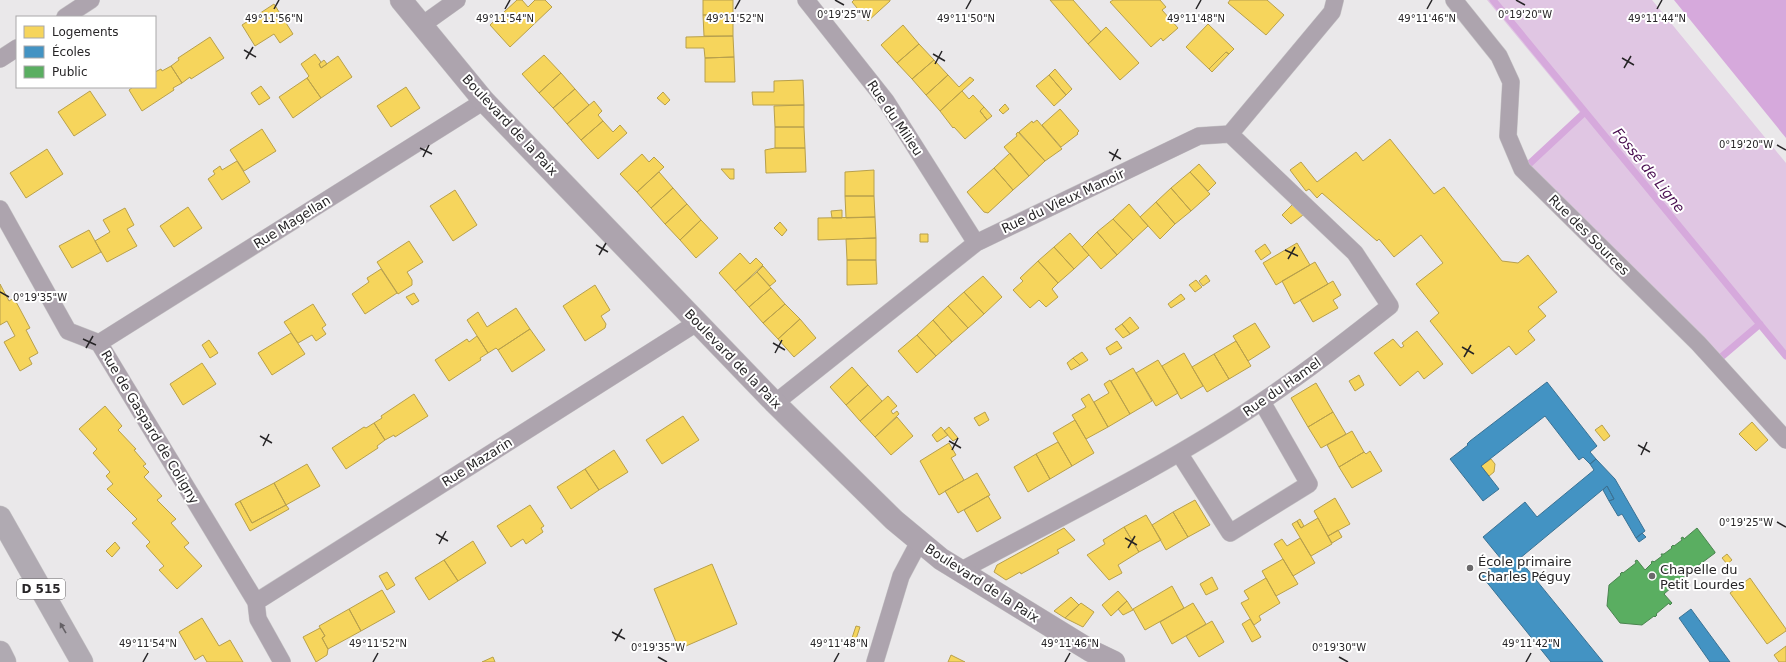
<svg xmlns="http://www.w3.org/2000/svg" width="1786" height="662" viewBox="0 0 1786 662" font-family="'DejaVu Sans',sans-serif">
	<style>
		.green { fill: #e0c6e3 }
		.water { fill: #d6a9dc }
		.homes { fill: #f6d55c; stroke: #b8a04c }
		.schools { fill: #4393c3; stroke: #3b7294 }
		.public { fill: #5aae61; stroke: #4b8550 }
		.lines { fill: none; stroke-linecap: round; stroke-linejoin: round }
		.stream { stroke: #d6a9dc; stroke-width: 7 }
		.minor-casing { stroke: #c7c5c7; stroke-width: 18 }
		.tertiary-casing { stroke: #c7c5c7; stroke-width: 23 }
		.trunk-casing { stroke: #c7c5c7; stroke-width: 23 }
		.minor { stroke: #ada4ae; stroke-width: 17 }
		.tertiary { stroke: #ada4ae; stroke-width: 22 }
		.trunk { stroke: #b0aab2; stroke-width: 22 }
		.oneway { fill: #656166 }
		.ticks { fill: none; stroke: #272527; stroke-width: 1.5 }
		.poi-dot { fill: #6b696b; stroke: #fff; stroke-width: 1.5 }
		.labels { text-anchor: middle; dominant-baseline: central; stroke-width: 4; stroke-linejoin: round; paint-order: stroke }
		.shield { fill: #fff; stroke: #686668; stroke-width: 1 }
		.shield-label { font-size: 12px; font-weight: bold; fill: #272527 }
		.street-label { font-size: 13px; fill: #272527; stroke: #fff }
		.poi-label { font-size: 13px; fill: #272527; stroke: #fff; text-anchor: start }
		.water-label { font-size: 14px; font-style: italic; fill: #480c4f; stroke: #fff }
		.ticks-label { font-size: 10px; text-anchor: middle; fill: #272527; stroke: #fff; stroke-width: 4; stroke-linejoin: round; paint-order: stroke }
	</style>
	<rect width="100%" height="100%" fill="#eae8ea"/>
	<path class="green" d="M1487,0H1652L1786,163V355L1760,324L1714,360L1526,167L1582,115Z"/>
	<path class="water" d="M1674,0H1786V138Z"/>
	<path class="homes" d="M517,0H522L528,7L535,0H545L552,7L510,47L490,25Z
		M703,0H733V14L703,15Z
		M854,0H890V1L868,21L852,2Z
		M1050,0H1073L1101,32L1088,44Z
		M1113,0H1160L1166,7L1162,10L1178,28L1163,41L1161,38L1151,47L1110,2Z
		M1230,0H1267L1284,15L1266,35L1228,3Z
		M274,4L293,34L280,43L274,34L255,46L242,25Z
		M733,14V36H704L703,15Z
		M1208,24L1234,49L1229,54L1226,52L1209,69L1186,47Z
		M903,25L919,44L897,63L881,45Z
		M1106,27L1139,63L1120,80L1088,44Z
		M733,36L734,57L705,58L704,48H686V37Z
		M210,37L224,58L191,79L190,77L182,83L171,66L179,60L178,58Z
		M919,44L934,60L912,79L897,63Z
		M1226,52L1229,54L1212,72L1209,69Z
		M315,54L321,62L319,64L321,68L338,56L352,77L321,98L307,78L309,76L301,64Z
		M544,55L561,73L539,93L522,74Z
		M734,57L735,82H705V58Z
		M324,60L327,64L321,68L319,64Z
		M934,60L948,75L926,95L912,79Z
		M171,66L182,83L173,88L174,90L142,111L129,90L133,87H155V72L161,69L162,71Z
		M1055,69L1072,89L1066,95L1049,75Z
		M561,73L575,89L553,108L539,93Z
		M948,75L959,87L970,77L974,80L940,111L926,95Z
		M1049,75L1066,95L1054,106L1036,86Z
		M307,78L321,98L293,118L279,97Z
		M803,80L804,105H753L752,92H774V81Z
		M261,86L270,98L259,105L251,93Z
		M406,87L420,108L391,127L377,106Z
		M575,89L589,105L567,124L553,108Z
		M90,91L106,115L74,136L58,112Z
		M962,91L969,99L973,95L984,107L980,111L987,120L965,139L954,127L953,128L940,111Z
		M663,92L670,100L665,105L657,98Z
		M594,101L602,111L598,115L603,121L581,140L567,124Z
		M1005,104L1009,109L1003,114L999,110Z
		M804,105V127H775L774,106Z
		M984,107L992,116L987,120L980,111Z
		M1060,109L1079,131L1077,133L1078,134L1061,147L1042,125Z
		M1037,120L1062,149L1045,161L1019,132L1032,121L1033,123Z
		M603,121L613,132L620,125L627,133L598,159L581,140Z
		M775,127H804L805,148H775Z
		M262,129L276,151L244,171L230,150Z
		M1018,132L1045,161L1029,176L1004,147L1017,136L1016,134Z
		M1390,139L1434,194L1444,187L1502,261L1518,263L1528,255L1557,292L1538,307L1546,316L1528,331L1535,340L1516,355L1509,346L1472,374L1430,321L1439,313L1416,284L1443,263L1421,235L1394,257L1379,239L1377,241L1322,193L1317,198L1309,189L1306,191L1290,170L1301,162L1317,182L1356,152L1363,161Z
		M775,148H805L806,172L766,173L765,150Z
		M47,149L63,174L26,198L10,173Z
		M1010,153L1029,176L1013,190L994,168Z
		M642,154L649,162L654,157L664,167L637,192L620,174Z
		M237,161L250,182L222,200L208,179L215,174L213,171L220,166L222,170Z
		M1199,164L1216,183L1208,191L1190,172Z
		M994,168L1013,190L988,213L984,212L967,192Z
		M721,169H734V179H730Z
		M874,170V196H845V172Z
		M659,172L673,188L651,208L637,192Z
		M1190,172L1210,194L1191,211L1171,188Z
		M673,188L687,204L665,224L651,208Z
		M1171,188L1191,211L1175,224L1156,202Z
		M455,190L477,225L453,241L430,206Z
		M845,196H874L875,217L846,218Z
		M1156,202L1175,224L1160,239L1140,217Z
		M687,204L701,220L680,240L665,224Z
		M1129,204L1148,226L1133,240L1113,219Z
		M1292,205L1303,215L1291,224L1282,215Z
		M188,207L202,228L174,247L160,226Z
		M125,208L134,225L127,229L137,246L107,262L95,241L110,232L103,220Z
		M842,210V218H832L831,211Z
		M875,217L876,238L818,240V218Z
		M1113,219L1133,240L1117,255L1097,232Z
		M701,220L718,238L696,258L680,240Z
		M780,222L787,230L782,236L774,228Z
		M89,230L101,252L72,268L59,246Z
		M1097,232L1117,255L1101,269L1082,247Z
		M1070,233L1089,255L1074,269L1054,247Z
		M920,234H928V242H920Z
		M876,238V260H847L846,239Z
		M409,241L423,262L407,272L412,280V285L398,294L377,262Z
		M1297,243L1310,265L1276,285L1263,263Z
		M1265,244L1271,253L1261,260L1255,251Z
		M1054,247L1074,269L1058,283L1038,261Z
		M740,253L750,264L756,258L763,265L735,291L719,273Z
		M847,260H876L877,284L847,285Z
		M1038,261L1058,283L1052,289L1058,297L1046,307L1039,300L1030,308L1013,290L1023,281L1020,278Z
		M1315,262L1328,284L1294,304L1282,281Z
		M763,266L776,281L770,286L757,272Z
		M381,269L397,293L365,314L352,294L369,282L367,278Z
		M757,272L771,288L749,307L735,291Z
		M1206,275L1210,281L1203,286L1199,281Z
		M983,276L1002,297L984,314L964,292Z
		M1196,280L1202,287L1195,292L1189,285Z
		M1333,281L1341,295L1333,300L1338,308L1313,322L1300,300Z
		M0,284L9,301L14,298L30,328L26,330L38,353L29,358L32,364L20,371L4,342L15,336L7,321L0,325Z
		M595,285L610,310L601,316L606,324L605,328L585,341L563,306Z
		M771,288L785,304L763,323L749,307Z
		M964,292L984,314L968,328L948,306Z
		M414,293L419,301L412,305L406,297Z
		M1181,294L1185,299L1171,308L1168,304Z
		M313,304L326,325L322,328L326,334L316,341L312,335L298,343L284,322Z
		M785,304L800,319L778,339L763,323Z
		M948,306L968,328L952,342L933,320Z
		M516,308L530,329L498,350L496,348L488,353L467,320L478,312L487,327Z
		M1130,317L1139,328L1130,334L1122,324Z
		M800,319L816,338L794,357L778,339Z
		M933,320L952,342L936,356L917,335Z
		M1255,323L1270,347L1248,361L1233,336Z
		M1122,324L1130,334L1123,338L1115,329Z
		M530,329L545,350L512,372L498,350Z
		M1417,331L1443,364L1424,379L1418,371L1400,386L1374,353L1393,339L1401,348L1404,346L1402,343Z
		M291,333L305,354L272,375L258,353Z
		M917,335L936,356L917,373L898,351Z
		M477,336L488,353L480,358L481,360L449,381L435,360L467,339L469,342Z
		M209,340L218,353L210,358L202,345Z
		M1117,341L1122,348L1110,355L1106,348Z
		M1236,341L1251,366L1229,379L1214,354Z
		M1082,352L1088,360L1080,365L1073,358Z
		M1184,353L1203,386L1181,399L1162,366Z
		M1214,354L1229,379L1207,392L1192,367Z
		M1073,358L1080,365L1071,370L1067,363Z
		M1158,360L1178,393L1156,406L1136,373Z
		M202,363L216,384L183,405L170,384Z
		M852,367L868,385L846,405L830,387Z
		M1133,368L1152,401L1130,414L1111,381Z
		M1359,375L1364,385L1355,391L1349,381Z
		M1110,380L1130,414L1108,427L1094,402L1109,393L1104,384Z
		M1316,383L1333,412L1308,427L1291,398Z
		M868,385L882,401L860,421L846,405Z
		M414,394L428,416L395,437L394,435L385,440L374,423L382,418L381,416Z
		M1089,394L1108,427L1086,439L1072,415L1086,407L1081,399Z
		M888,396L897,406L891,411L893,414L897,411L899,414L875,437L860,421Z
		M105,406L122,426L118,430L136,449L134,450L146,464L143,466L149,472L144,477L162,496L157,500L176,519L171,523L189,543L184,547L202,566L177,589L159,570L164,566L146,546L150,542L132,523L137,519L107,489L113,484L106,476L110,472L93,453L97,449L79,429Z
		M985,412L989,420L979,426L974,418Z
		M1333,412L1346,434L1321,448L1308,427Z
		M683,416L699,440L662,464L646,440Z
		M897,417L913,436L891,455L875,437Z
		M1075,420L1094,453L1072,466L1053,433Z
		M1752,422L1768,440L1756,451L1739,434Z
		M374,423L385,440L377,446L378,448L346,469L332,448L364,427L366,428Z
		M1602,425L1610,436L1604,441L1595,430Z
		M941,427L948,435L937,442L932,435Z
		M949,427L958,438L953,441L944,431Z
		M1352,431L1364,452L1339,467L1327,445Z
		M1058,442L1072,466L1050,479L1036,454Z
		M949,443L956,455L951,458L964,480L939,495L920,461Z
		M614,450L628,472L599,490L585,469Z
		M1370,451L1382,471L1352,488L1339,467L1364,452L1366,454Z
		M1036,454L1050,479L1028,492L1014,467Z
		M1491,459L1495,464L1494,472L1489,476L1481,466Z
		M307,464L320,486L286,505L274,483Z
		M585,469L599,490L571,509L557,487Z
		M977,473L990,495L958,513L945,491Z
		M274,483L286,505L252,523L240,501Z
		M988,496L1001,518L977,532L964,510Z
		M1335,498L1350,524L1328,536L1314,511Z
		M1195,500L1210,525L1188,537L1173,512Z
		M240,501L252,523L286,505L289,509L250,531L235,504Z
		M530,505L544,526L541,528L543,532L526,544L523,539L511,547L497,526Z
		M1173,512L1188,537L1166,550L1152,525Z
		M1146,515L1161,540L1139,552L1124,527Z
		M1318,518L1332,544L1311,556L1292,524L1297,521L1301,528Z
		M1300,519L1304,526L1301,528L1297,521Z
		M1124,527L1139,552L1118,565L1122,573L1109,580L1087,555L1105,544L1103,540Z
		M1064,528L1075,540L1057,550L1059,553L1021,574L1020,572L1006,580L994,572L997,565Z
		M1338,530L1342,537L1332,543L1328,536Z
		M1300,538L1315,563L1293,576L1274,544L1282,539L1287,546Z
		M473,541L486,563L458,581L444,560Z
		M115,542L120,548L112,557L106,551Z
		M1727,554L1732,560L1727,564L1722,558Z
		M1283,559L1298,584L1276,596L1262,571Z
		M444,560L458,581L429,600L415,578Z
		M712,564L737,624L679,649L654,589Z
		M387,572L395,585L387,590L379,576Z
		M1212,577L1218,589L1206,595L1200,584Z
		M1266,578L1280,603L1259,616L1261,620L1254,625L1241,603L1249,599L1244,591Z
		M1750,578L1786,629V631L1767,644L1730,593Z
		M1172,586L1184,608L1145,630L1133,609Z
		M382,590L395,612L361,631L349,609Z
		M1118,591L1127,601L1111,616L1102,605Z
		M1071,597L1079,605L1065,618L1054,611Z
		M1127,601L1133,610L1123,615L1118,609Z
		M1081,603L1094,612L1083,627L1065,618Z
		M1193,603L1206,624L1172,644L1160,622Z
		M349,609L361,631L328,649L322,638L325,636L319,626Z
		M202,618L219,646L230,640L243,662H207L203,655L195,660L179,632Z
		M1250,619L1261,637L1252,642L1242,624Z
		M1212,621L1224,642L1199,657L1186,636Z
		M856,626L860,627L856,639L852,638Z
		M320,628L325,636L322,638L328,649L327,655L316,662L303,637Z
		M1786,646V662H1779L1774,655Z
		M951,655L965,662H948Z
		M493,657L495,662H482Z"/>
	<path class="schools" d="M1547,382L1597,446L1590,452L1596,459L1590,464L1583,457L1579,460L1545,416L1481,466L1499,489L1483,501L1450,459L1468,445L1467,444L1470,441Z
		M1596,459L1615,479L1645,531L1636,538L1622,514L1618,516L1609,501L1614,499L1607,486L1519,559L1603,662H1551L1481,575L1501,559L1483,537L1525,502L1537,517L1594,470L1590,464Z
		M1607,486L1614,499L1609,501L1603,490Z
		M1642,533L1646,537L1639,542L1636,538Z
		M1691,609L1730,662H1710L1679,618Z"/>
	<path class="public" d="M1697,528L1715,552V553L1703,562L1702,565L1701,563L1693,570L1694,571L1692,573L1691,571L1683,578L1682,581L1681,579L1673,586V589L1672,587L1664,594L1672,603L1670,605L1669,603L1656,614L1657,615L1655,617L1654,616L1642,625L1620,623L1607,606L1609,585L1621,575L1620,574L1622,572L1623,573L1636,563L1635,561L1637,560L1645,570L1652,563L1651,562L1653,561L1654,562L1662,556L1661,554H1664L1672,548L1671,547L1673,545L1674,546L1682,540L1681,538L1683,537L1684,539Z"/>
	<g class="lines">
		<path class="stream" d="M1493,0L1786,356
			M1526,167L1585,112
			M1719,359L1760,324"/>
		<defs>
			<path id="minor" d="M806,0L886,101L976,243
				M1454,0L1499,56L1511,82L1508,136L1522,169L1698,343L1786,440
				M65,17L91,0
				M422,25L457,0
				M0,59L17,48
				M0,209L68,331L99,343L256,602L258,619L282,662
				M99,343L484,101
				M775,403L976,243L1199,136L1230,134L1332,12L1335,0
				M1179,453L1230,533L1309,484L1262,402
				M960,571C1061,517 1167,465 1261,402C1306,372 1348,339 1390,306L1355,253L1230,134
				M256,602L698,322
				M875,662L901,576L919,542"/>
			<path id="tertiary" d="M401,0L484,101L775,403L894,520L941,559L1091,651L1114,662"/>
			<path id="trunk" d="M0,517L82,662
				M0,652L5,662"/>
		</defs>
		<use href="#minor" class="minor-casing"/>
		<use href="#tertiary" class="tertiary-casing"/>
		<use href="#trunk" class="trunk-casing"/>
		<use href="#minor" class="minor"/>
		<use href="#tertiary" class="tertiary"/>
		<use href="#trunk" class="trunk"/>
	</g>
	<defs><path id="oneway-solid" d="M-6-.8H1V-3.2L6.5 0L1 3.2V.8H-6Z"/></defs>
	<use class="oneway" href="#oneway-solid" transform="translate(63 628) rotate(-120)"/>
	<path class="ticks" d="M835,0L844,5M1516,0L1525,5M274,9L279,0M505,9L510,0M735,9L740,0M966,9L971,0M1196,9L1201,0M1427,9L1432,0M1657,9L1662,0M244,50L256,57M933,54L945,61M1622,58L1634,65M246,59L253,47M935,64L942,51M1624,68L1631,56M1777,145L1786,150M420,148L432,154M1109,152L1121,159M423,157L429,145M1112,161L1118,149M596,245L608,252M1285,250L1298,256M599,255L606,243M1288,259L1295,247M0,292L9,297M83,339L96,345M773,343L785,350M1462,347L1474,354M86,348L93,336M775,353L782,340M1464,357L1471,345M260,436L272,443M949,441L961,448M1638,445L1650,452M263,446L269,434M952,450L958,438M1641,455L1647,442M1777,522L1786,527M436,534L448,541M1125,538L1137,545M439,544L446,531M1128,548L1135,536M612,632L625,639M615,641L622,629M658,657L667,662M1339,657L1348,662M143,662L148,653M373,662L378,653M834,662L839,653M1065,662L1070,653M1526,662L1531,653"/>
	<g class="poi-dot">
		<circle cx="1470" cy="568" r="4"/>
		<circle cx="1652" cy="576" r="4"/>
	</g>
	<g class="labels">
		<rect class="shield" x="17" y="579" width="48" height="20" rx="3"/>
		<g class="shield-label">
			<text x="41" y="589">D 515</text>
		</g>
		<g class="street-label">
			<text transform="translate(895 118) rotate(56)">Rue du Milieu</text>
			<text transform="translate(510 125) rotate(47)">Boulevard de la Paix</text>
			<text transform="translate(1063 201) rotate(-25)">Rue du Vieux Manoir</text>
			<text transform="translate(292 222) rotate(-32)">Rue Magellan</text>
			<text transform="translate(1589 235) rotate(45)">Rue des Sources</text>
			<text transform="translate(733 359) rotate(46)">Boulevard de la Paix</text>
			<text transform="translate(1282 387) rotate(-35)">Rue du Hamel</text>
			<text transform="translate(150 427) rotate(59)">Rue de Gaspard de Coligny</text>
			<text transform="translate(477 462) rotate(-32)">Rue Mazarin</text>
			<text transform="translate(982 583) rotate(33)">Boulevard de la Paix</text>
		</g>
		<g class="poi-label">
			<text x="1478" y="561">École primaire<tspan x="1478" dy="15">Charles Péguy</tspan></text>
			<text x="1660" y="569">Chapelle du<tspan x="1660" dy="15">Petit Lourdes</tspan></text>
		</g>
		<g class="water-label">
			<text transform="translate(1649 170) rotate(51)">Fossé de Ligne</text>
		</g>
	</g>
	<g class="ticks-label">
		<text x="844" y="18">0°19'25"W</text>
		<text x="1525" y="18">0°19'20"W</text>
		<text x="274" y="22">49°11'56"N</text>
		<text x="505" y="22">49°11'54"N</text>
		<text x="735" y="22">49°11'52"N</text>
		<text x="966" y="22">49°11'50"N</text>
		<text x="1196" y="22">49°11'48"N</text>
		<text x="1427" y="22">49°11'46"N</text>
		<text x="1657" y="22">49°11'44"N</text>
		<text x="1746" y="148">0°19'20"W</text>
		<text x="40" y="301">0°19'35"W</text>
		<text x="1746" y="526">0°19'25"W</text>
		<text x="148" y="647">49°11'54"N</text>
		<text x="378" y="647">49°11'52"N</text>
		<text x="839" y="647">49°11'48"N</text>
		<text x="1070" y="647">49°11'46"N</text>
		<text x="1531" y="647">49°11'42"N</text>
		<text x="658" y="651">0°19'35"W</text>
		<text x="1339" y="651">0°19'30"W</text>
	</g>
	<rect x="16" y="16" width="140" height="72" fill="#ffffff" stroke="#a9a8a9"/>
	<rect x="24" y="26" width="20" height="12" fill="#f6d55c" stroke="#a9a8a9"/>
	<text x="52" y="36" font-size="12" fill="#272527">Logements</text>
	<rect x="24" y="46" width="20" height="12" fill="#4393c3" stroke="#a9a8a9"/>
	<text x="52" y="56" font-size="12" fill="#272527">Écoles</text>
	<rect x="24" y="66" width="20" height="12" fill="#5aae61" stroke="#a9a8a9"/>
	<text x="52" y="76" font-size="12" fill="#272527">Public</text>
</svg>
